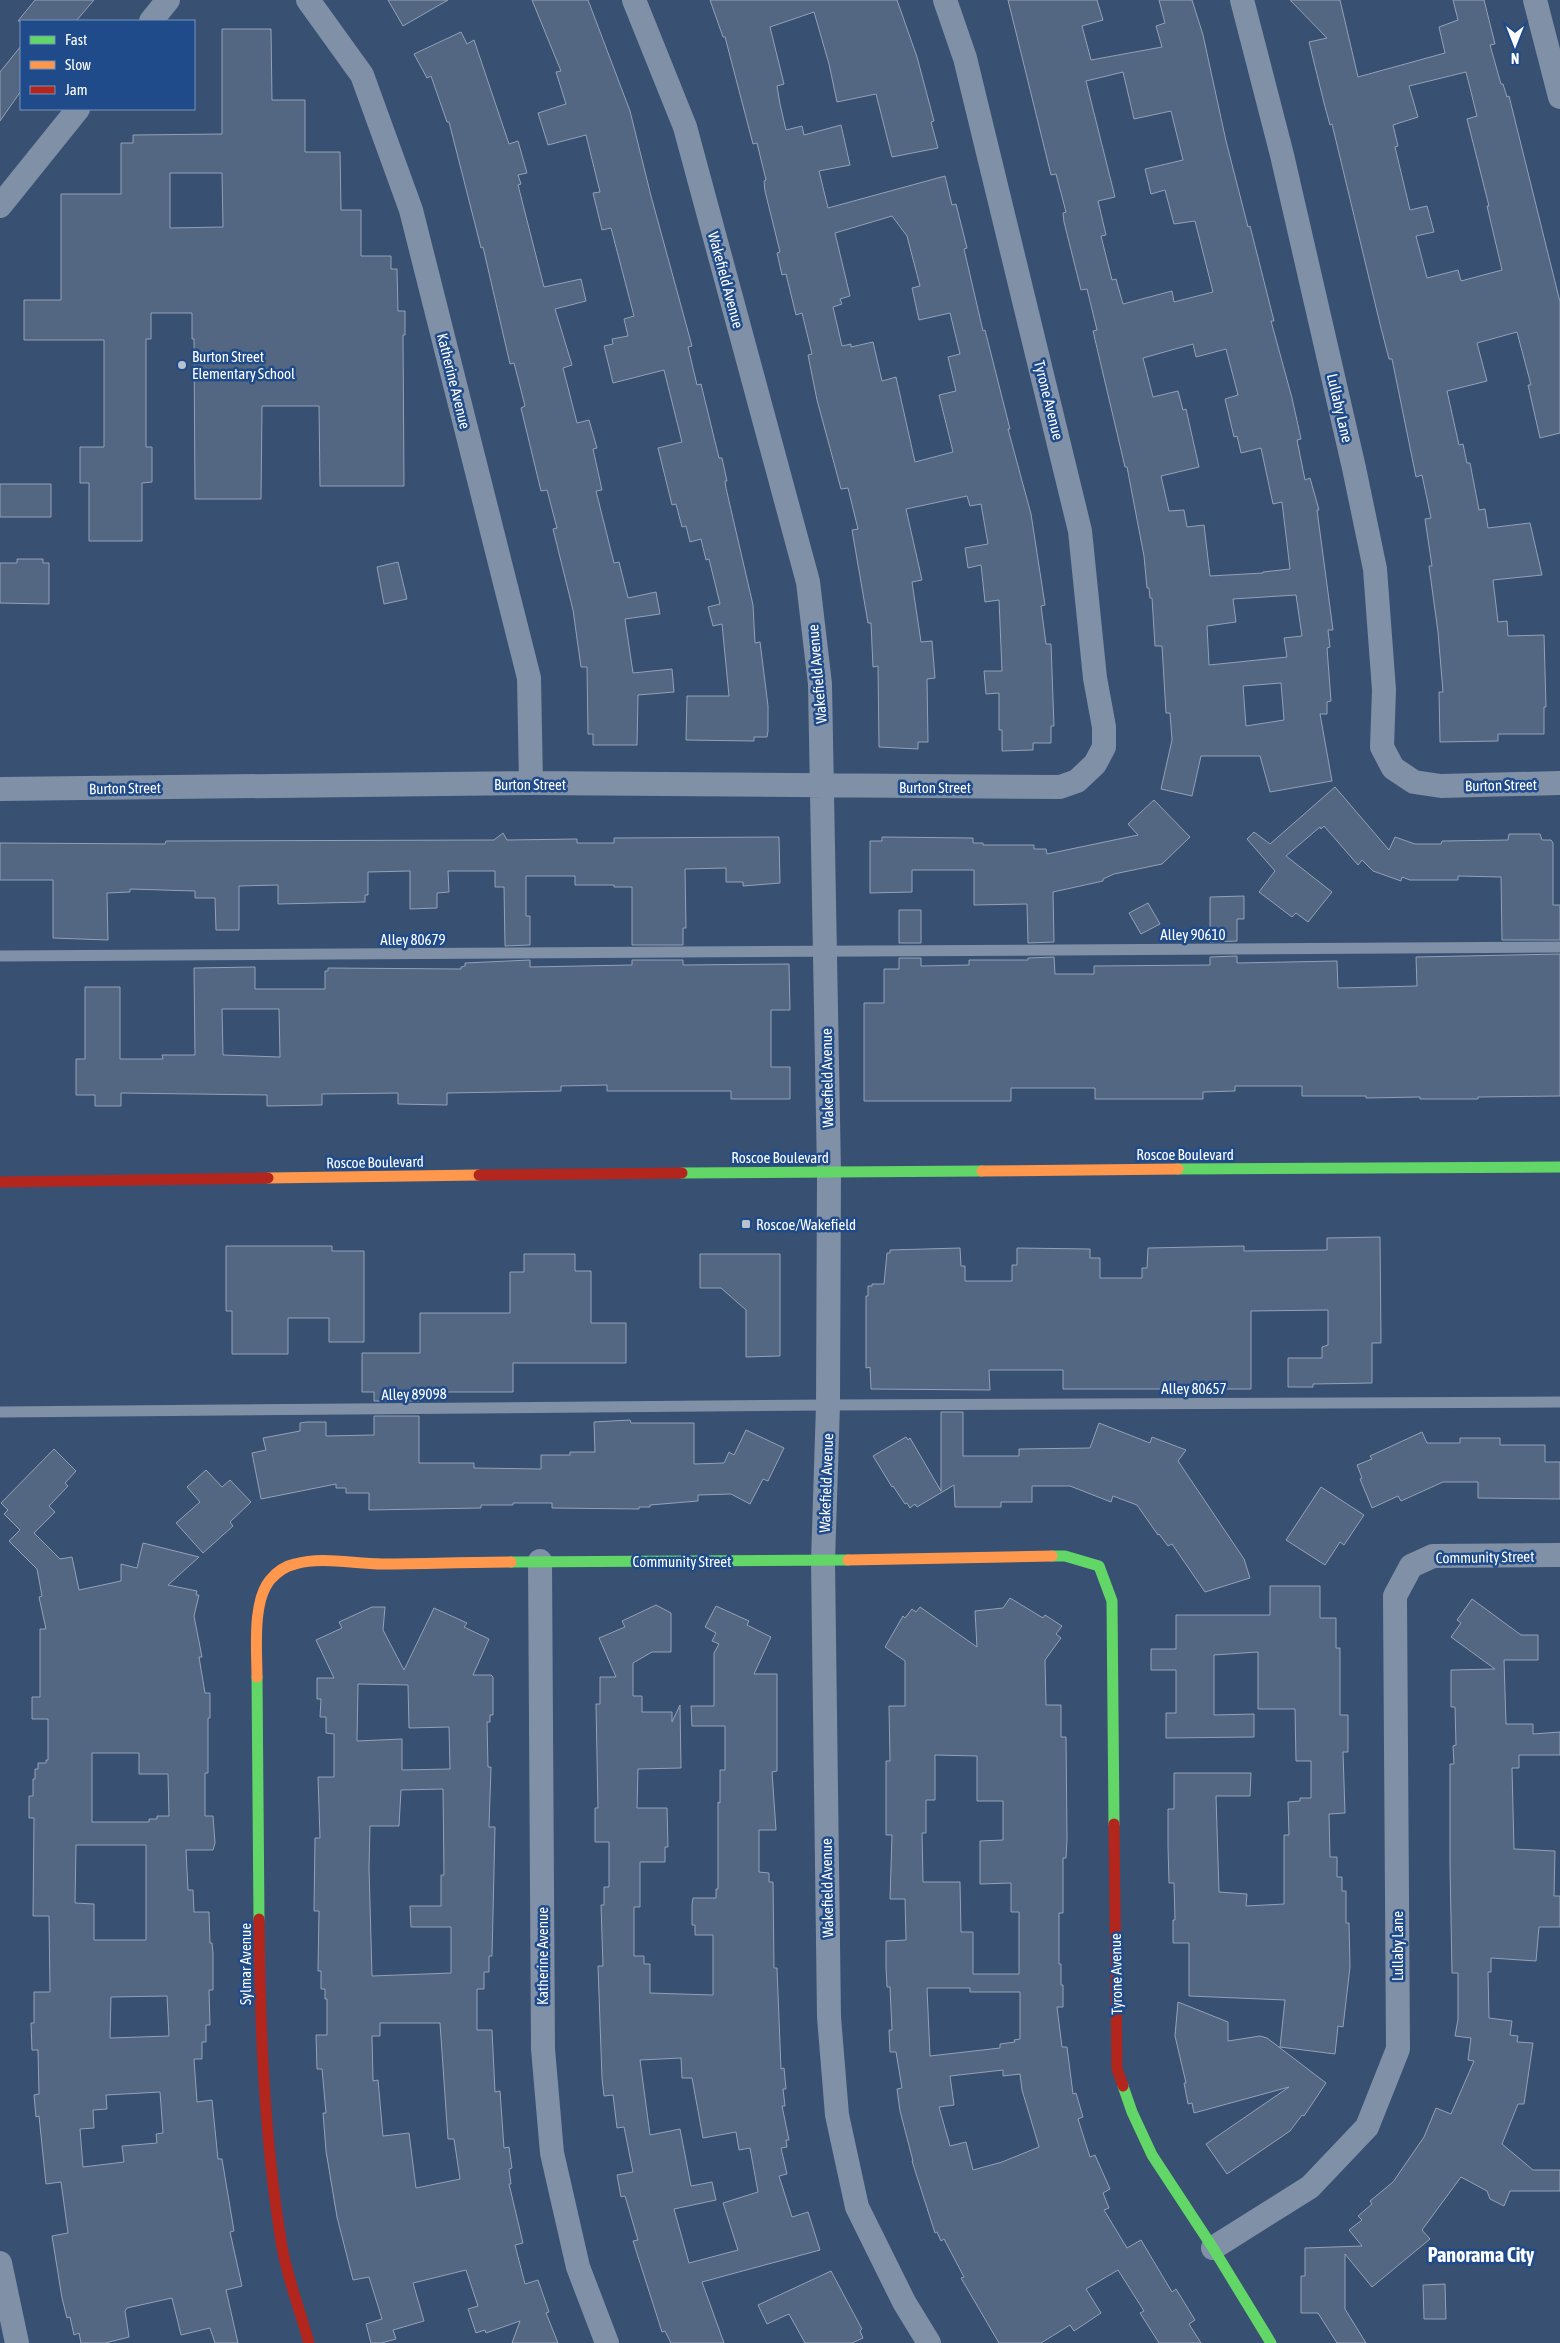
<svg xmlns="http://www.w3.org/2000/svg" width="1560" height="2343" viewBox="0 0 1560 2343" font-family="'Asap Condensed',sans-serif">
	<style>
		.building { fill: #546782; stroke: #93a1b5; fill-rule: evenodd }
		.lines { fill: none; stroke-linecap: round; stroke-linejoin: round }
		.lane { stroke: #7f90a7; stroke-width: 11 }
		.street { stroke: #7f90a7; stroke-width: 24 }
		.fast { stroke: #63d668; stroke-width: 11 }
		.slow { stroke: #ff974d; stroke-width: 11 }
		.jam { stroke: #b3261e; stroke-width: 11 }
		.poi-dot { fill: #b9c2ce; stroke: #1f4b8b; stroke-width: 2 }
		.labels { text-anchor: middle; dominant-baseline: central; stroke-width: 5; stroke-linejoin: round; paint-order: stroke }
		.street-label { font-size: 15px; fill: #fff; stroke: #1f4b8b }
		.poi-label { font-size: 15px; fill: #fff; stroke: #1f4b8b; text-anchor: start }
		.district-label { font-size: 20px; font-weight: bold; fill: #fff; stroke: #1f4b8b }
	</style>
	<rect width="100%" height="100%" fill="#385072"/>
	<path class="building" d="M35,0H94L76,21H18Z
		M388,0H448L403,26Z
		M532,0H588L630,111L651,196L692,346L688,347L697,385L701,384L719,458H722L727,481H725L726,488L753,605L755,643L760,642L768,706V731L767,737H754V741L686,740L687,696H729L722,624L713,626L708,607L720,604L709,559L706,560L701,539L690,542L686,526L682,527L676,504L672,505L658,448L682,442L664,370L613,383L604,346L613,344L612,339L628,336L624,319L634,316L611,228L602,230L593,193L600,192L586,135L548,145L538,113L566,104L556,72L561,71Z
		M710,0H897L917,57L934,121L931,122L938,148L892,157L876,94L837,102L829,64L814,12L770,27L784,84L777,86L780,104L786,130L802,126L804,135L841,125L850,165L819,171L828,208L945,176L952,205L956,204L967,248L964,249L983,331L985,330L1010,429H1008L1031,514L1045,605L1041,606L1046,644H1051L1054,726H1051V743H1033V750L1002,751V730H999V693L986,694L984,671H1002L999,600L985,602L981,565L968,568L965,548L988,544L981,504L970,506L967,496L906,509L922,580L912,582L921,642L932,641L935,678L927,679L928,742H918V749L879,747L878,666L873,667L871,623H868L852,530L858,529L848,488L841,489L817,400L808,355L812,354L802,313L796,315L786,274L782,275L777,253L780,252L765,191L764,181L766,180L757,143L753,144L725,37H723ZM892,216L907,236L920,286L912,288L919,320L950,313L960,354L948,357L956,391L939,395L953,452L915,462L896,377L882,381L873,342L851,347V344L842,346L833,307L842,304L840,299L850,296L835,233Z
		M1008,0H1097L1103,20L1082,26L1091,60L1162,47L1156,26L1165,23L1159,0H1192L1203,35L1226,141L1248,227L1250,226L1274,321H1271L1292,398L1301,439L1297,440L1305,480L1310,478L1319,510H1317L1333,630H1328L1330,647L1327,648L1331,701L1327,702V714H1320L1332,781L1270,792L1260,756H1201L1192,796L1161,789L1172,740L1170,713H1166L1162,646H1155L1152,598H1150L1149,588H1147L1144,556L1127,467H1125L1093,331L1097,330L1087,289L1081,290L1064,222L1063,213L1066,212L1056,174L1051,175ZM1123,72L1134,119L1171,111L1183,160L1145,169L1151,194L1165,190L1174,224L1195,221L1213,292L1174,302L1172,291L1123,304L1116,279L1112,280L1101,236L1106,235L1098,201L1115,197L1086,81ZM1193,344L1196,357L1226,349L1238,395L1225,399L1234,437L1237,436L1241,453L1261,448L1273,504L1282,502L1290,569L1263,572V573L1210,576L1204,525L1187,527L1184,510L1169,511L1161,476L1199,467L1186,409L1183,410L1178,391L1153,397L1143,358ZM1296,595L1302,636L1284,638L1287,657L1209,665L1207,626L1236,622L1233,599ZM1281,683L1284,720L1246,726L1243,686Z
		M1290,0H1340L1358,77L1445,53L1439,27L1458,20L1453,0H1484L1495,44L1490,45L1501,84H1503L1507,97L1509,96L1560,302V433L1540,438L1528,385H1531L1517,332L1477,343L1487,381L1447,391L1459,445L1463,444L1467,463H1470L1479,510L1485,509L1488,528L1530,523L1542,575L1493,580L1498,622L1507,621L1508,636L1544,635L1546,707H1544V734H1498V741L1440,742L1439,692H1443L1438,632L1429,566H1432L1425,519L1431,518L1422,475L1416,477L1392,359H1389L1380,324L1332,124L1330,125L1324,103L1309,42L1327,38ZM1466,72L1477,116L1467,119L1489,206H1487L1502,270L1461,281L1458,270L1427,278L1416,236L1434,232L1427,206L1410,210L1395,147L1398,146L1393,125L1418,117L1409,86Z
		M222,29H271L272,100H305V152H340L341,210H361V256H391V269H397L398,311H405V335H403L404,486H320L319,406H262L261,499H195L194,339H192V313H151V339H146V447H152V482L142,483V541H89V483H80V447H104V340H24V300H61V194H121V143H133V135L222,134ZM170,173H222L223,227L170,228Z
		M461,32L467,44L474,40L509,144L518,141L527,173L518,175L521,184L518,185L544,287L581,279L586,301L555,309L572,365L563,368L577,423L589,420L597,448L593,449L602,490L596,491L614,563L619,562L628,598L656,592L660,614L625,619L633,673L672,669L674,692L638,695L637,745H593V734H588L587,667H581L573,610L553,529L557,528L547,490L541,491L521,408L525,406L514,363L510,364L483,247L481,248L476,228L449,122H447L431,76L427,78L414,54Z
		M21,46V91L0,121V72Z
		M0,484H51V517H0Z
		M17,559H43V563H49V604L0,603V563H17Z
		M398,562L407,599L384,604L377,567Z
		M1335,787L1389,850L1395,837L1415,844H1441L1442,841L1508,840L1509,834H1540L1542,840H1551L1553,843V905H1560V940H1502L1501,877L1458,876V880H1410L1402,877L1401,881L1373,871L1362,860L1358,865L1324,826L1321,829L1320,827L1286,856L1332,892L1308,922L1296,913L1292,917L1259,892L1275,871L1247,839L1254,832L1270,844Z
		M1154,800L1190,837L1162,864L1114,874L1103,879V881L1053,892L1054,942L1028,943L1027,904L974,905V870H912V892L870,893V841H882V837L973,838V843H983V845H1034V849H1046L1047,854L1138,835L1128,824Z
		M503,833L507,840L577,839V843H614V838L779,837L780,883L743,886V882H726V868L685,869L686,928H683V945H632V887H614V885H575V876H526V916H530V945L505,946L504,887H495V871H448L449,892L437,893V908L410,909V871L368,872V895H365V902L278,904V885L239,886V930H216L215,898H195V891L130,889V892L107,893L108,940L53,938V880H0V843L165,844L166,841L494,840Z
		M1244,896V919H1237V941L1210,942V897Z
		M1148,903L1160,924L1141,934L1129,913Z
		M899,910H921V943H899Z
		M1560,954V1096L1478,1097V1099H1420V1097L1366,1098V1096H1302V1086H1235V1091L1203,1092V1099H1095V1088H1011V1101H864V1003H884V969H899V958H921V966L969,965V960H1028V958L1054,957L1055,974H1094V966L1210,965V957L1237,956V963L1337,961L1338,988L1417,986L1416,957Z
		M530,960V967L632,965V960H683V965L789,964L790,1010H771V1067H790V1099H731V1091H607V1085L561,1086V1091L447,1093V1105L398,1104V1093L322,1094V1105L267,1106V1095L121,1093V1106H95V1095H76V1059H85V987H120V1059H163L162,1055H195L194,968L255,967V989H325V971H328V968L461,969V967L465,966V963ZM222,1009H279L280,1057L223,1055Z
		M1380,1237L1381,1343H1372V1383L1313,1384V1387H1288V1358H1322V1347L1328,1345V1310L1251,1311V1389H1063V1370H989L990,1390L871,1389L870,1367L866,1368V1296H868V1286H872V1284H884L887,1253H890V1250L960,1248L961,1266H965V1281H1012V1265H1017V1248L1090,1249V1258H1100V1278H1142V1268H1147L1148,1248L1244,1246V1251L1327,1250V1238Z
		M226,1246H332V1251H364V1342H329V1318H288V1354H232V1311H226Z
		M524,1254H575V1271H591V1323H626V1363H513V1392H419V1401H374V1392H362V1353H420V1313H510V1272H524Z
		M700,1254H780V1356L746,1357V1310L721,1288H700Z
		M941,1412H963V1456H1019V1449L1090,1448L1099,1423L1150,1443L1152,1437L1186,1450L1178,1461L1244,1559L1250,1578L1205,1592L1172,1544L1168,1546L1159,1534L1158,1535L1137,1505L1113,1496L1111,1502L1070,1486H1032V1502H1001V1507H955L954,1485L917,1507L915,1504L910,1508L907,1503L905,1504L893,1486L892,1487L873,1456L906,1437L908,1440L910,1438L941,1491Z
		M374,1416H419V1463H474V1468L541,1469V1455H570V1452H595L594,1422L630,1420L631,1423H694V1464L724,1463L729,1452L734,1455L746,1430L784,1448L768,1481L763,1479L750,1504L731,1494L698,1495V1501L650,1505V1507H639V1509L552,1508V1503H513V1505H481V1508L369,1510V1493H346V1488H336V1484L261,1499L252,1453L266,1450L263,1438L300,1431V1423L306,1422H326V1436L374,1435Z
		M1422,1432L1427,1443H1460V1438H1500V1445H1545V1462H1560V1499L1478,1498V1482H1443L1401,1501L1398,1496L1372,1508L1360,1479L1362,1478L1357,1465L1372,1459L1370,1456Z
		M54,1449L76,1471L65,1483L68,1486L49,1506L55,1512L34,1533L60,1559L72,1557L79,1590L121,1581V1564L137,1568L143,1543L199,1557L168,1585L197,1591L196,1595H199L194,1616L202,1657H199L205,1693H210V1718H208V1773H205V1816H213L215,1843L213,1850H186L188,1890H193L194,1912H209L210,1943H212L213,1953V1990H209L210,2025H206V2042H202V2059H194L197,2102L212,2100L218,2159H222L234,2231L230,2232L242,2286L226,2290L238,2343H215L210,2328L181,2335L172,2298L127,2308L125,2311L129,2337L105,2343H81L79,2333L74,2335L70,2317L67,2318L62,2298L52,2236L68,2233L61,2182L46,2184L39,2116L36,2117L34,2095L39,2094L38,2050H32L31,2023H34V1992H50L49,1916H33L34,1818H29V1796H33V1779H35V1769H38V1763H46V1760H48V1719H32V1697H40V1629H46L39,1597L42,1596L37,1569L9,1541L20,1530L4,1514L8,1510L1,1503ZM92,1753H139V1774H168L169,1816H157V1819H149V1822H92ZM76,1845H146V1940H94V1904L75,1903ZM167,1996L169,2036L110,2038L111,1997ZM160,2092L163,2133L156,2134L157,2143L122,2146L124,2162L83,2167L80,2129L94,2128L93,2110L107,2109L106,2095Z
		M206,1470L222,1487L230,1480L251,1502L230,1522L233,1526L203,1553L176,1523L200,1502L187,1487Z
		M1321,1487L1364,1515L1344,1545L1340,1542L1325,1565L1286,1540Z
		M1270,1586H1320V1618H1336V1648H1340V1715H1348V1752H1343L1345,1813L1329,1814L1330,1857H1337V1877H1342V1891H1346V1923H1349L1350,1967L1343,2027L1338,2026L1335,2054L1280,2047L1285,2000L1189,1996V1943H1173V1920H1175L1174,1883H1169L1168,1846V1809H1174V1773H1251L1250,1796H1216L1219,1892L1247,1894L1246,1906L1284,1904V1835H1289L1288,1802L1300,1801V1798H1311V1761H1296L1295,1709H1258V1652L1214,1655V1715L1254,1714V1737L1166,1738V1713H1176V1670H1151V1649H1176V1615H1270Z
		M1010,1598L1043,1618L1045,1615L1062,1626L1056,1634L1061,1638L1045,1660L1046,1705H1061V1737H1066L1067,1840L1066,1858H1063V1913H1059V1964H1061V1985H1063V2007H1057L1062,2047H1067L1073,2094L1076,2093L1083,2117L1078,2119L1090,2157L1095,2155L1110,2189L1103,2193L1109,2208L1104,2210L1127,2248L1141,2240L1172,2292L1176,2289L1195,2320L1189,2324L1201,2343H1159L1140,2313L1144,2311L1118,2270L1086,2289L1101,2313L1074,2331L1070,2325L1041,2343H999L961,2278L964,2277L944,2239L941,2241L937,2232L935,2233L912,2161H913L900,2111L897,2089L902,2088L896,2052H890L889,2030H892L890,1987H887L886,1967V1941L906,1940L905,1899H890L892,1835H886V1761H890L889,1706H905V1661L885,1647L903,1616L905,1618L912,1609L916,1612L920,1607L977,1647L975,1611L1003,1608ZM935,1755L977,1756V1801H1003V1840L980,1841V1884L1011,1883V1912H1019V1974H973V1932H961L960,1882H923L922,1833H926V1800H935ZM927,1988H970V1992H1020V2039L1014,2040L1015,2042L1000,2044V2048L930,2056ZM1003,2070V2076L1020,2074L1022,2090L1039,2147L1002,2162L973,2170L966,2142L950,2146L939,2107L954,2105L950,2076Z
		M1472,1599L1521,1635H1538V1660H1504L1506,1724H1533V1734L1560,1732V1755H1519V1768H1512L1514,1849L1555,1851L1554,1896H1560V1927H1539L1536,1961L1491,1958V1972H1488L1489,2018L1512,2021L1510,2035L1518,2036L1517,2042L1533,2043L1524,2104H1518L1502,2144L1533,2170H1560V2191H1510L1504,2206L1490,2199L1487,2191L1461,2177L1422,2230L1430,2239L1372,2287L1345,2254V2309L1366,2343H1337L1318,2313H1301V2276H1305V2248L1362,2246L1349,2230L1362,2220L1358,2216L1372,2204L1370,2201L1393,2182L1424,2137L1436,2108L1451,2114L1474,2061L1468,2060L1471,2038L1455,2036L1458,2019V1973H1452L1450,1865V1764H1454L1453,1746L1456,1745L1455,1707H1451V1670L1495,1669L1451,1637L1461,1623L1457,1620Z
		M656,1605L671,1613V1652H652L633,1663V1696H642V1712H672V1722L680,1705L681,1768L638,1769L637,1808H667L668,1847H665V1862H640V1907H634V1956H644V1964H650V1993L713,1995V1935H695V1925H692V1905L693,1898H716V1889H718V1802L720,1803V1770H725V1726H692L691,1706H714V1653L719,1644L712,1641L716,1633L705,1627L716,1606L749,1621L747,1625L771,1637L754,1674H777V1771L772,1772L776,1830H759V1872L769,1873V1882H773L774,1968H777L781,2069L784,2068L786,2089H783L785,2106H782L789,2140H786L787,2147L781,2148L787,2174L779,2176L792,2217L808,2212L820,2250L702,2282L724,2343H671L665,2331L662,2332L633,2241L638,2240L625,2196L621,2197L617,2175L633,2172L624,2127L617,2128L613,2095L604,2096L602,2078L598,1966H603L601,1905H604V1887H609V1842H595V1808H598L596,1704H600V1677H616L599,1638L625,1627L622,1621ZM681,2058L682,2078H692L703,2138L736,2132L739,2150L750,2148L758,2192L723,2203L738,2250L689,2263L674,2209L716,2200L712,2182L691,2186L680,2129L650,2135L640,2060Z
		M372,1607H385L383,1630L404,1670L434,1608L467,1623L464,1627L489,1639L473,1675H491L493,1677V1715H490V1722H487L488,1767H491L489,1827H495L492,1956H489V1972H484V1989H477V2030H492L495,2092L500,2091L504,2148L509,2147L512,2168L509,2169L511,2184H509L523,2243L515,2245L525,2284L538,2280L549,2312L546,2313L558,2343H512L520,2321L486,2333L485,2330L476,2333L468,2309L478,2306L466,2270L413,2283L424,2321L393,2330L396,2339L381,2343H371L366,2324L382,2319L369,2277L353,2280L337,2217L326,2151L323,2113H326L322,2069H317L316,2035H327V1999H325V1989H321V1971H318L319,1911H314L315,1838H320L318,1777H334V1734L326,1733V1717H320L321,1699H317V1678H334L316,1640L342,1628L339,1622ZM358,1684L408,1685L409,1728L449,1727L450,1769L402,1770V1739L357,1741ZM443,1789L444,1875H441V1906H410L411,1927H451V1973L372,1976L369,1868L370,1826H399L401,1790ZM380,2023H440L448,2139H454L460,2179L416,2188L409,2133L383,2136L378,2080L373,2081L372,2036H380Z
		M1178,2002L1228,2022V2041L1260,2036L1267,2038L1326,2083L1304,2116L1302,2115L1290,2131L1227,2174L1206,2144L1289,2087L1194,2113L1192,2103L1188,2104L1184,2083H1186L1175,2036Z
		M831,2271L862,2329L860,2331L863,2338L852,2343H805L789,2314L767,2324L758,2305Z
		M1445,2284L1446,2319H1424L1423,2285Z"/>
	<g class="lines">
		<path class="lane" d="M0,956L1560,947
			M0,1412L828,1405L1560,1402"/>
		<path class="street" d="M308,0L362,75L411,210L529,678L531,783
			M634,0L685,127L808,582L820,684L829,1172L828,1405L823,1561L829,2017L837,2115L857,2207L904,2302L929,2343
			M1242,0L1282,155L1354,468L1375,569L1384,690L1382,747L1393,768L1414,782L1441,786L1560,783
			M1535,0L1560,97
			M151,21L168,0
			M0,206L78,109
			M0,789L531,783L1060,787L1077,781L1095,764L1104,747V727L1095,678L1080,531L965,58L945,0
			M540,1561L543,2049L552,2153L578,2267L607,2343
			M1213,2248L1310,2187L1367,2127L1398,2049L1395,1596L1411,1566L1433,1556L1560,1555
			M0,2263L17,2343"/>
		<path class="fast" d="M1178,1169L1560,1167
			M682,1173L982,1171
			M1052,1556H1065L1099,1566L1112,1601L1114,1824
			M511,1562L848,1560
			M257,1677L259,1919
			M1123,2086L1132,2112L1152,2155L1213,2248L1271,2343"/>
		<path class="slow" d="M982,1171L1178,1169
			M268,1178L479,1175
			M848,1560L1052,1556
			M257,1677C257,1650 252,1602 270,1580C276,1573 285,1566 295,1564C322,1556 354,1564 382,1564C425,1564 468,1562 511,1562"/>
		<path class="jam" d="M479,1175L682,1173
			M0,1182L268,1178
			M1114,1824L1117,2069L1123,2086
			M259,1919C260,2026 264,2136 281,2241C286,2275 300,2310 309,2343"/>
	</g>
	<g class="poi-dot">
		<circle cx="182" cy="365" r="5"/>
		<rect x="741" y="1219" width="10" height="10" rx="2.5"/>
	</g>
	<g class="labels">
		<g class="street-label">
			<text transform="translate(726 280) rotate(75)">Wakefield Avenue</text>
			<text transform="translate(454 381) rotate(76)">Katherine Avenue</text>
			<text transform="translate(1049 400) rotate(76)">Tyrone Avenue</text>
			<text transform="translate(1340 408) rotate(77)">Lullaby Lane</text>
			<text transform="translate(817 674) rotate(-95)">Wakefield Avenue</text>
			<text x="530" y="784">Burton Street</text>
			<text transform="translate(1501 785) rotate(-1)">Burton Street</text>
			<text x="935" y="787">Burton Street</text>
			<text transform="translate(125 788) rotate(-1)">Burton Street</text>
			<text x="1193" y="934">Alley 90610</text>
			<text x="413" y="939">Alley 80679</text>
			<text transform="translate(827 1078) rotate(-91)">Wakefield Avenue</text>
			<text x="1185" y="1154">Roscoe Boulevard</text>
			<text x="780" y="1157">Roscoe Boulevard</text>
			<text transform="translate(375 1162) rotate(-1)">Roscoe Boulevard</text>
			<text x="1194" y="1388">Alley 80657</text>
			<text transform="translate(414 1394) rotate(-1)">Alley 89098</text>
			<text transform="translate(826 1483) rotate(-88)">Wakefield Avenue</text>
			<text transform="translate(1485 1557) rotate(-1)">Community Street</text>
			<text x="682" y="1561">Community Street</text>
			<text transform="translate(827 1888) rotate(-91)">Wakefield Avenue</text>
			<text transform="translate(1397 1946) rotate(-90)">Lullaby Lane</text>
			<text transform="translate(542 1956) rotate(-90)">Katherine Avenue</text>
			<text transform="translate(245 1964) rotate(-90)">Sylmar Avenue</text>
			<text transform="translate(1116 1974) rotate(-91)">Tyrone Avenue</text>
		</g>
		<g class="poi-label">
			<text x="192" y="356">Burton Street<tspan x="192" dy="17">Elementary School</tspan></text>
			<text x="756" y="1224">Roscoe/Wakefield</text>
		</g>
		<g class="district-label">
			<text x="1481" y="2254">Panorama City</text>
		</g>
	</g>
	<rect x="20" y="20" width="175" height="90" fill="#1f4b8b" stroke="#7993b9"/>
	<rect x="30" y="36" width="25" height="8" fill="#63d668" stroke="#7993b9"/>
	<text x="65" y="45" font-size="15" fill="#ffffff">Fast</text>
	<rect x="30" y="61" width="25" height="8" fill="#ff974d" stroke="#7993b9"/>
	<text x="65" y="70" font-size="15" fill="#ffffff">Slow</text>
	<rect x="30" y="86" width="25" height="8" fill="#b3261e" stroke="#7993b9"/>
	<text x="65" y="95" font-size="15" fill="#ffffff">Jam</text>
	<g transform="translate(1515 45) rotate(180)" stroke="#1f4b8b" stroke-width="4" paint-order="stroke">
	<path d="M0-4L9 19L0 12L-9 19Z" fill="#ffffff"/>
	<text y="-8" font-size="14" font-weight="bold" text-anchor="middle" fill="#ffffff">N</text>
	</g>
</svg>
